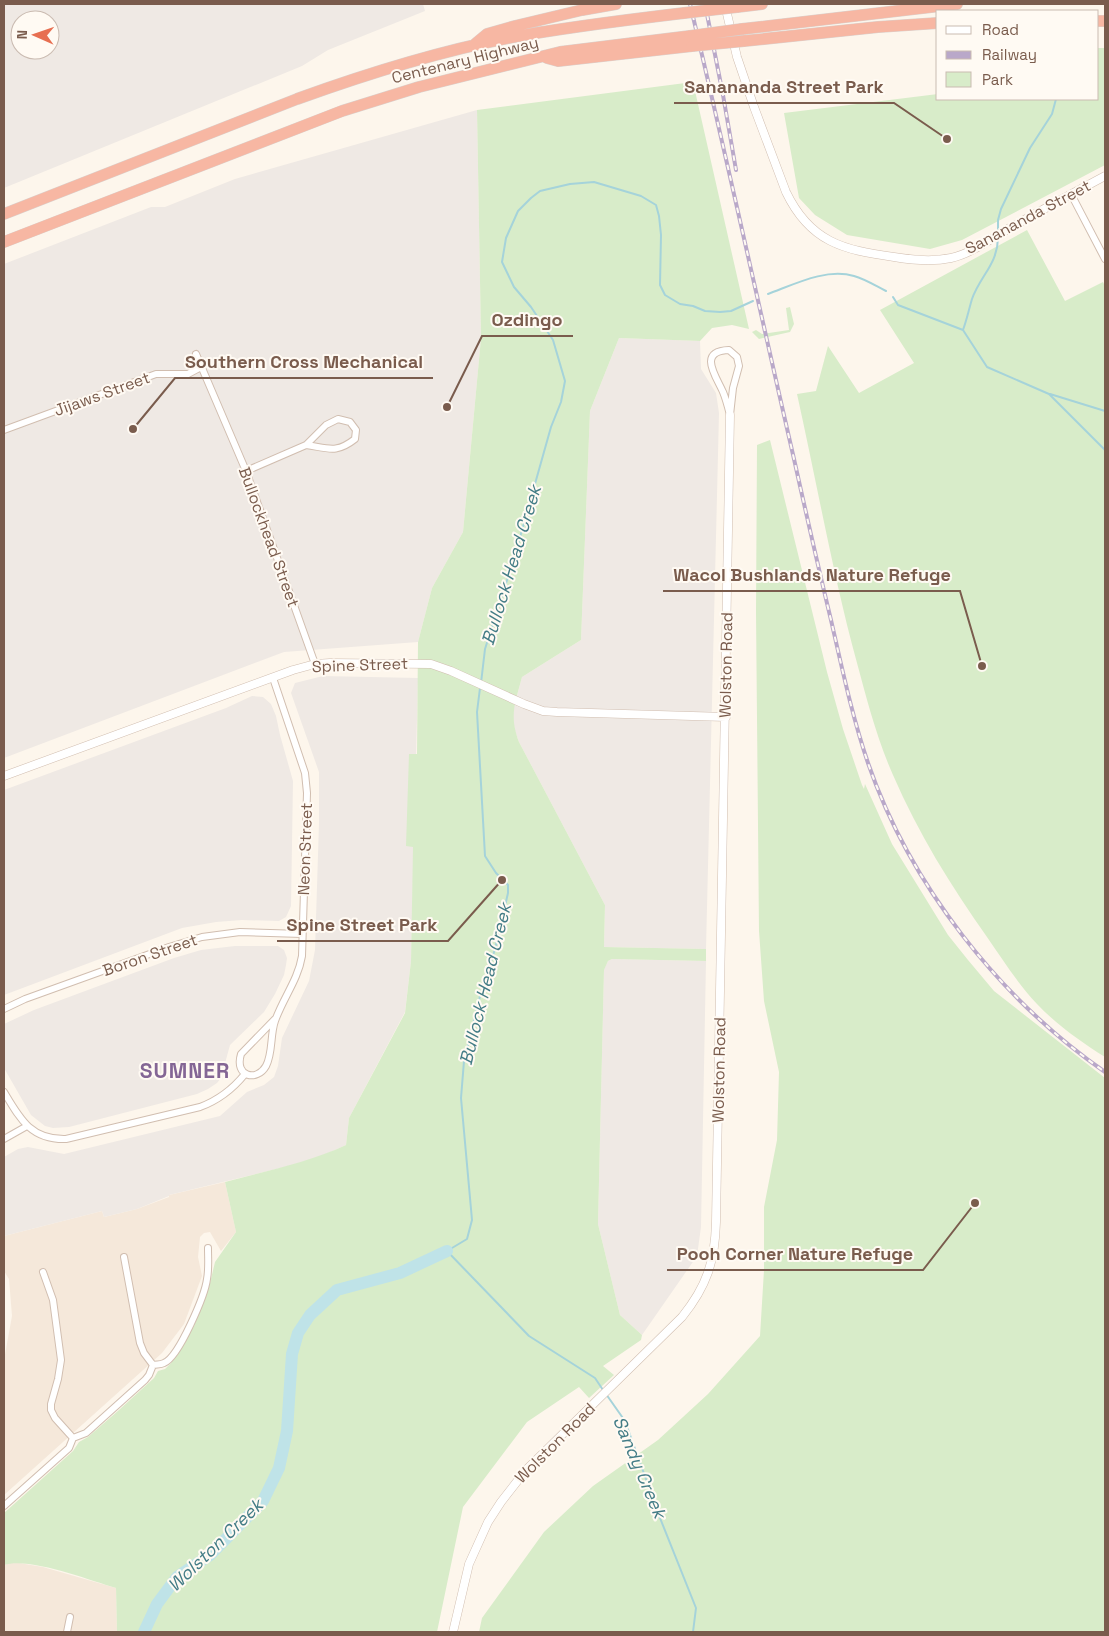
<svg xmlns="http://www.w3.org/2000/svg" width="1109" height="1636" viewBox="0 0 1109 1636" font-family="'Space Grotesk',sans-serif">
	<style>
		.residential { fill: #f5e8da }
		.industrial { fill: #efe9e4; fill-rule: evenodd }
		.green { fill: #d8ecc9 }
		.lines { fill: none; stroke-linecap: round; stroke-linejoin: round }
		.stream { stroke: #a5d3da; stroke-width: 2 }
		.river { stroke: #bfe3e8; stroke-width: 12 }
		.minor-casing { stroke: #d1beb0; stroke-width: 8 }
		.tertiary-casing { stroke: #d1beb0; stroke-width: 9 }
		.motorway-casing { stroke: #dad1cd; stroke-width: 12 }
		.minor { stroke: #fff; stroke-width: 6 }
		.tertiary { stroke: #fff; stroke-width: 8 }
		.motorway { stroke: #f7b7a3; stroke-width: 11 }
		.rail-casing { stroke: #b9a8c9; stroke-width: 4 }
		.rail { stroke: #fffaf3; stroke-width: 2; stroke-dasharray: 5.5; stroke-linecap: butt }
		.motorway-bridge-casing { stroke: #dad1cd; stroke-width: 12; stroke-linecap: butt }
		.motorway-bridge { stroke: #f7b7a3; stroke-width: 11 }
		.labels { text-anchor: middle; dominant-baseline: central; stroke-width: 4; stroke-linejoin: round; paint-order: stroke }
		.street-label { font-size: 16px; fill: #7a5c4d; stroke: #fffaf3 }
		.water-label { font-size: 18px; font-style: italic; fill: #437c86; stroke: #fffaf3 }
		.district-label { font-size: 21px; font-weight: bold; letter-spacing: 1px; fill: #846695; stroke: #fffaf3 }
		.leader { fill: none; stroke: #7a5c4d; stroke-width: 2 }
		.callout-dot { fill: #7a5c4d; stroke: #fffaf3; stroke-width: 2 }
		.callout-label { font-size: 18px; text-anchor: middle; font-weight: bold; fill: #7a5c4d; stroke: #fffaf3; stroke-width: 4; stroke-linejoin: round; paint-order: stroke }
	</style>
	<rect width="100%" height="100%" fill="#fdf6ec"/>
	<path class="residential" d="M225,1182L236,1232L221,1251L210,1232L204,1233L200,1237L198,1257L202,1276L184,1324L162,1353L4,1495V1360L12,1316L9,1279L4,1271V1236L102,1211L104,1217L137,1209L169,1197V1195Z
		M13,1562L43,1567L116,1588L117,1632H4V1565Z"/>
	<path class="industrial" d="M4,4H423L425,11L328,50L302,66L4,188ZM20,20H50V50H20Z
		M477,110L481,338L463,532L432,588L418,642L284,652L4,758V264L151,207H165L235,179Z
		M619,338L700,341L701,369L716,393L719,413L706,949L604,947L605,905L519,742L515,731L512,714L522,677L581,640L590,411Z
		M323,676L418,678L411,961L405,1012L349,1118L346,1145L324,1155L297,1164L169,1195V1196L137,1209L104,1217L102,1211L4,1236V1157L18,1149L28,1147L64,1154L220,1116L247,1092L264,1085L274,1077L278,1066L282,1038L309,981L315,950L319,823V772L291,693L295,683Z
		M252,696L263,697L271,704L276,716L280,735L293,781L291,906L286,917L279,921L242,920L216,922L182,928L4,995V790L226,708Z
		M235,946H278L284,950L287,958L286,965L284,975L275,994L264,1012L230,1045L221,1078L217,1083L208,1089L197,1094L69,1127L53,1128L45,1126L31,1115L4,1068V1024L34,1010L174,958L201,950Z
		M612,959L706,961L701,1227L697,1256L642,1335L620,1315L598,1224L604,969L608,961Z"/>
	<path class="green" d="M1098,48H1105V165L962,240L930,249L847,235L815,215L799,198L784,113L938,94V99H1098Z
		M693,82L749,329L732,325L712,328L700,341L619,338L590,411L581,640L522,677C515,704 509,715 519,742L605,905L604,947L706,949V961L612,959L608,961L604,970L598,1224L620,1315L642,1335L641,1340L603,1366L614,1375L589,1398L579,1387L527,1422L463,1507L437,1632H117L116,1588C88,1580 30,1557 4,1565V1513L73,1451L79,1442L88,1437L119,1410L154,1378L158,1371L165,1369L171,1363L194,1326L210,1283L215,1262L236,1232L225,1182C266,1171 307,1163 346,1145L349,1118L405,1013L411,961L413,847L406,846L409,754H417L418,642L432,588L463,532L481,338L477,110Z
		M1027,230L1065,301L1103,282L1105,286V1057C1081,1042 1057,1025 1037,1004C1018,984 1003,960 987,937C951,886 918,833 893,775C877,739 867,700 857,663C833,575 817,484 797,394L816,391L828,346L859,393L914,363L880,310Z
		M790,307L794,324L790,332L759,339L752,332L756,330L762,334L789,330L786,308Z
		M770,440L827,672L843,729L862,785L864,789L865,784L892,844L948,935L968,960L994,991L1105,1078V1632H479L482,1618L544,1532L593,1486L658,1440L708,1394L760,1336L764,1270V1207L777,1140L779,1072L764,1001L759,931L756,612L757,445Z"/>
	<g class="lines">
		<path class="stream" d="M998,232V220L1001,209L1030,148L1052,114L1056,99
			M768,294C795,284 826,268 854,276C865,279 876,286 886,291
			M893,297L898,305L963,330L987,367L1049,394L1105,450
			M963,330C967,319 969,309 972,299C980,276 998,264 998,237
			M1050,394L1105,411
			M481,683L485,649L515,555L551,427L561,402L565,381L553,340L531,307L514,287L502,262L506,238L518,211L531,198L540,191L570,184L594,182L641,196L656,205L659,216L661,235L660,285L665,295L680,304L693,306L705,311L720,312L731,311L753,301
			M480,688L477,712L485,856L496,873L508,885V893L495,949L480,996L464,1061L461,1098L472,1220L467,1239L447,1251L529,1336L595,1378L603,1390
			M606,1394L625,1421L660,1518L696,1608L693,1632"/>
		<path class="river" d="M144,1632L157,1604L177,1577L210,1555L263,1501L279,1468L287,1431L292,1354L298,1333L310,1315L337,1290L400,1273L447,1251"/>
		<defs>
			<path id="minor" d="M1071,194L1105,259
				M729,350L737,357L739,366L733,388L730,415C728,407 726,399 723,392C716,376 697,351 729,350Z
				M196,354L246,471L315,664
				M4,430L156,374H188L201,367
				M246,471L306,445L326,425L338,419L350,422L356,430L355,439C336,454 328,448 306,445
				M273,678L305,773L307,793L302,956C298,980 283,998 275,1021C270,1035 273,1053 266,1066C257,1082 234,1077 241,1054L275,1019
				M4,1009L25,999L169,947L202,937L240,932L302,934
				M4,1092C20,1119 31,1140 66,1139L200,1107C219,1100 232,1090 245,1074
				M4,1139L27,1126
				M124,1257L140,1343L144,1353L153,1365
				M43,1272L53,1300L61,1360L58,1379L51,1404V1410L55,1418L73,1438
				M4,1506L69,1448L73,1438L86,1433L145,1380L149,1375L153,1365C157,1364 160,1365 164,1363C179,1357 205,1295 207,1279C209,1269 208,1258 208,1248
				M67,1632L70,1617"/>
			<path id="tertiary" d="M725,5L737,57L754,107L786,192C810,242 843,250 894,257C912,260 932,262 951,258C970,254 991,239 1008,229C1040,211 1073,193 1105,176
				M4,776L293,670L315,664L330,663L431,664L451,671L524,704L543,711L557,712L726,717
				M453,1632L469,1564L488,1522L501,1502L526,1470L682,1317C707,1286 715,1261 716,1222L730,415"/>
			<path id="motorway" d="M737,7L762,4
				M1098,21H1105
				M742,29L957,4
				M744,41L878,27L938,23
				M475,44L487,34L515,26L582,10L616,4
				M547,58L558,61L692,46
				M4,214L297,99C366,74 436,52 508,38C566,27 625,20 684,13
				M4,242L342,111L419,87L560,52L690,36"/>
		</defs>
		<use href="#minor" class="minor-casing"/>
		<use href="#tertiary" class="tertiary-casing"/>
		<use href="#motorway" class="motorway-casing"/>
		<use href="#minor" class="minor"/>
		<use href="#tertiary" class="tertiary"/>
		<use href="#motorway" class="motorway"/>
		<defs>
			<path id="rail" d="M690,4C726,155 759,307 794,459C806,513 818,566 831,620C842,668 852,716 868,763C910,885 1000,999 1105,1072
				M705,4L723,95L736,170"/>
		</defs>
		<use href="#rail" class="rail-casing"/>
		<use href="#rail" class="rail"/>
		<defs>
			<path id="motorway-bridge" d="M684,13L737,7
				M690,36L742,29
				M692,46L744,41"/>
		</defs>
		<use href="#motorway-bridge" class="motorway-bridge-casing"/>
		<use href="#motorway-bridge" class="motorway-bridge"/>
	</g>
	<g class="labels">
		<g class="street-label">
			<text transform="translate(465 60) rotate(-14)">Centenary Highway</text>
			<text transform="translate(1028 217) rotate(-28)">Sanananda Street</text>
			<text transform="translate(102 394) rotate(-20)">Jijaws Street</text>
			<text transform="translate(269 537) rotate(70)">Bullockhead Street</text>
			<text transform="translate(360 665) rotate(-2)">Spine Street</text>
			<text transform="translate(726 665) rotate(-89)">Wolston Road</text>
			<text transform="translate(305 849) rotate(-88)">Neon Street</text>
			<text transform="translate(150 955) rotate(-19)">Boron Street</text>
			<text transform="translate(719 1070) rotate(-89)">Wolston Road</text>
			<text transform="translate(555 1443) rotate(-45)">Wolston Road</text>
		</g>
		<g class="water-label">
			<text transform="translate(511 565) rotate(-73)">Bullock Head Creek</text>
			<text transform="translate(485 984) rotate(-76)">Bullock Head Creek</text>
			<text transform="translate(640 1467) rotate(67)">Sandy Creek</text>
			<text transform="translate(215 1545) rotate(-44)">Wolston Creek</text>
		</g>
		<g class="district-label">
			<text x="185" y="1070">SUMNER</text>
		</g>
	</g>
	<path class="leader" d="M947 139L894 103H674M447 407L482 336H573M133 429L175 378H433M982 666L960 591H663M502 880L448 941H277M975 1203L923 1270H667"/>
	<g class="callout-dot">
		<circle cx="947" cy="139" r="5"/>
		<circle cx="447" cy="407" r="5"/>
		<circle cx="133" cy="429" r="5"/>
		<circle cx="982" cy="666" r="5"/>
		<circle cx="502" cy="880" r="5"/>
		<circle cx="975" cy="1203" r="5"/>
	</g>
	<g class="callout-label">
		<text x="784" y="93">Sanananda Street Park</text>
		<text x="527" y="326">Ozdingo</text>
		<text x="304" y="368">Southern Cross Mechanical</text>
		<text x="812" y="581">Wacol Bushlands Nature Refuge</text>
		<text x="362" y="931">Spine Street Park</text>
		<text x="795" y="1260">Pooh Corner Nature Refuge</text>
	</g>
	<rect width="1109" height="1636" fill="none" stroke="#7a5c4d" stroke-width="10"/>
	<rect x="936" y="10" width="162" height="90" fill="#fffaf3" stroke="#cabbb1"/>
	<rect x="946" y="26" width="25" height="8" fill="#ffffff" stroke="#cabbb1"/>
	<text x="982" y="35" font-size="15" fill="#7a5c4d">Road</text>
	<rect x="946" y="51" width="25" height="8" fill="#b9a8c9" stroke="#cabbb1"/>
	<text x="982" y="60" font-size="15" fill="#7a5c4d">Railway</text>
	<rect x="946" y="72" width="25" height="15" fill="#d8ecc9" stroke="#cabbb1"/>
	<text x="982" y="85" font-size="15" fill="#7a5c4d">Park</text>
	<g transform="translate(35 35) rotate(272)"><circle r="24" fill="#fffaf3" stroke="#cabbb1"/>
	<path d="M0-4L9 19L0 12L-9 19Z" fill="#e76f51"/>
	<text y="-8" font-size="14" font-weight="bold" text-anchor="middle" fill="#7a5c4d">N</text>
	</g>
</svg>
